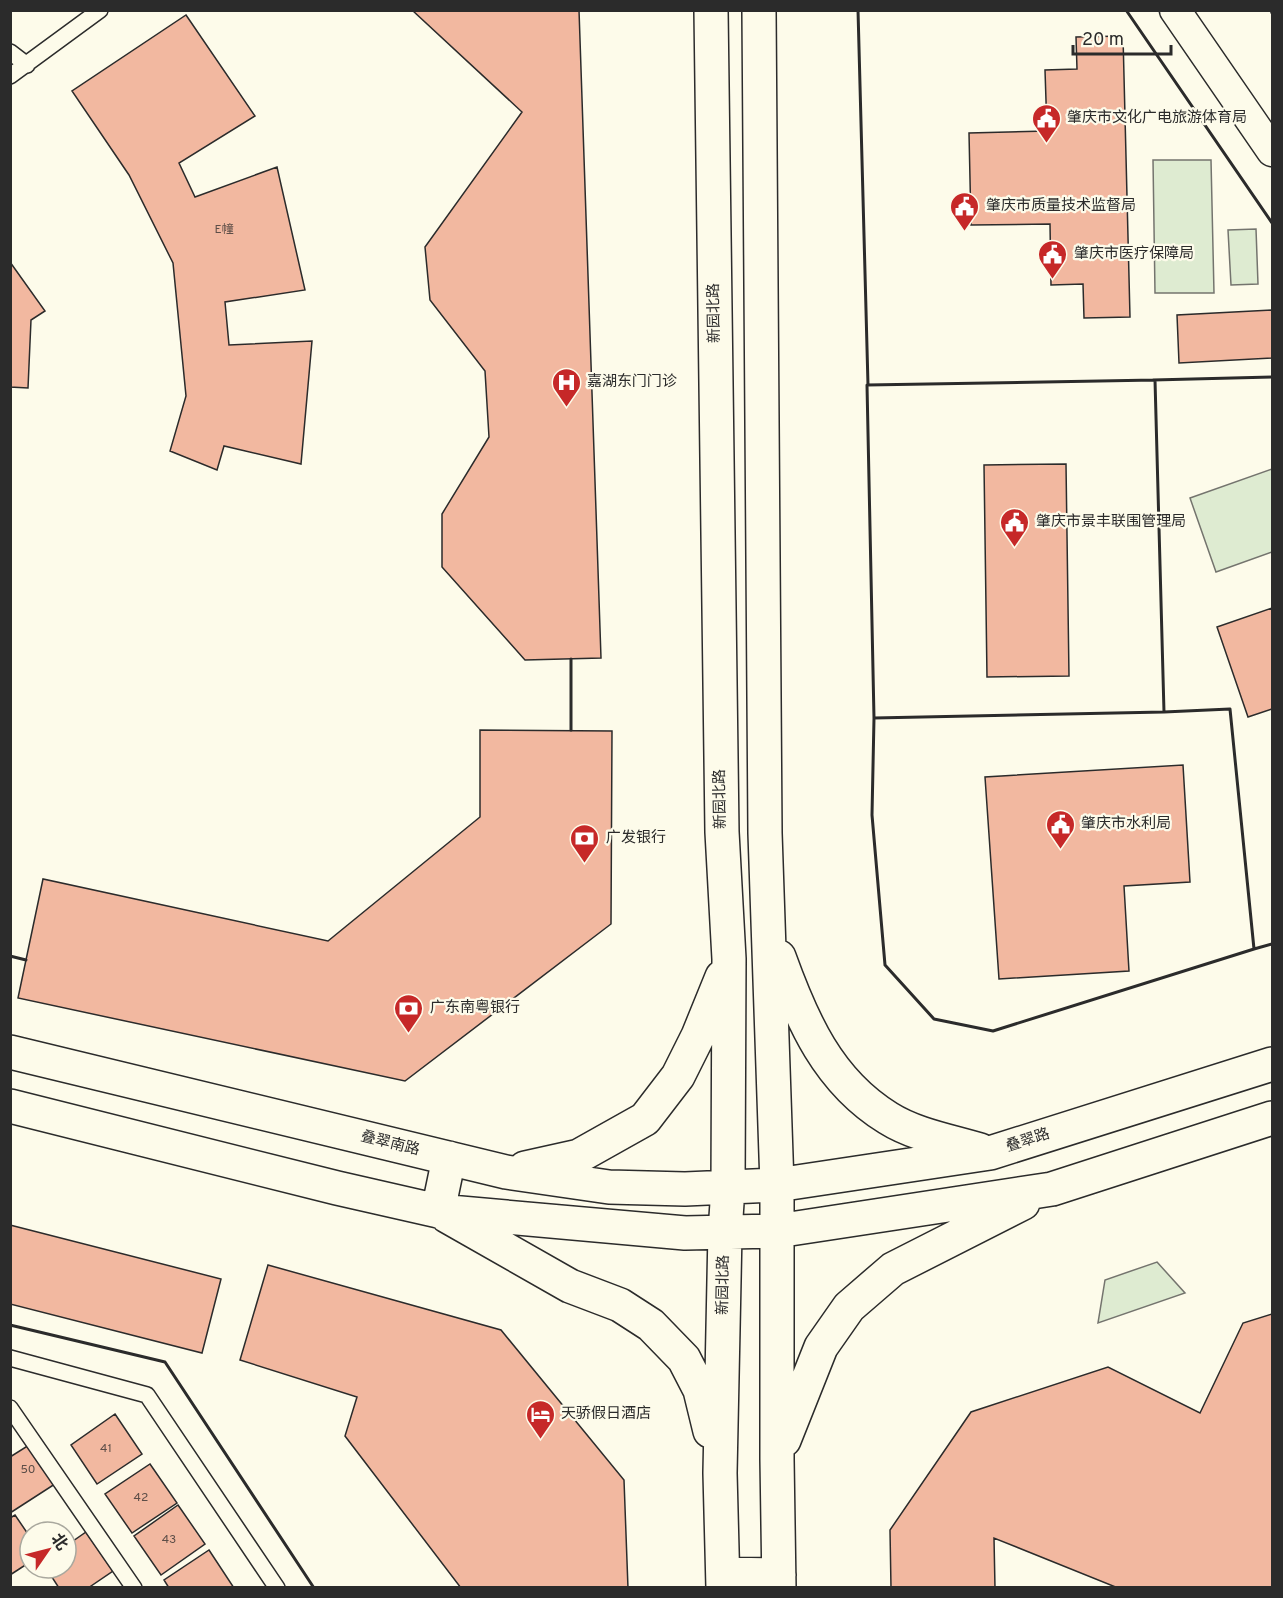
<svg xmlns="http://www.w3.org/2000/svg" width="1283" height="1598" viewBox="0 0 1283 1598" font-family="Overpass,'Noto Sans SC',sans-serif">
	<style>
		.green { fill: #deebd1; stroke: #74746e; stroke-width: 1.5 }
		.building { fill: #f2b8a0; stroke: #2b2b2b; stroke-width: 1.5 }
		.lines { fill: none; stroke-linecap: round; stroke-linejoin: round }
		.service-casing { stroke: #2b2b2b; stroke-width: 18 }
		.minor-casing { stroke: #2b2b2b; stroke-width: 33 }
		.secondary-casing { stroke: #2b2b2b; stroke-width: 36 }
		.service { stroke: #fdfbea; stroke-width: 15 }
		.minor { stroke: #fdfbea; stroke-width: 30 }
		.secondary { stroke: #fdfbea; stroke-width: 33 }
		.wall { stroke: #2b2b2b; stroke-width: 3 }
		.labels { text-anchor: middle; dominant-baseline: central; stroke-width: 4.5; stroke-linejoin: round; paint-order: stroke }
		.number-label { font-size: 12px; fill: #5d4e48 }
		.poi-label { font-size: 15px; fill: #2b2b2b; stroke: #fdfbea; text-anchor: start }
		.street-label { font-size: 15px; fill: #2b2b2b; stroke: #fdfbea }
	</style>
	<rect width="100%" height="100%" fill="#fdfbea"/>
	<path class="green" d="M1153,160H1211L1214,293H1155Z
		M1256,229L1258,284L1231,285L1228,230Z
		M1272,469V552L1216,572L1190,498Z
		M1157,1262L1185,1293L1098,1323L1105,1280Z"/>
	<path class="building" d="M412,10H579L601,658L525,660L442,567V514L489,437L485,371L430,300L425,247L522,112Z
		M186,15L255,116L179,163L195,197L277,167L305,290L225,302L229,345L312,341L301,464L224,446L217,470L170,451L186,396L173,263L129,175L72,91Z
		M1123,36L1130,317L1084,318L1083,284L1051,285L1050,224L971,225L969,133L1047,131L1045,70L1077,69L1076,37Z
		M10,262L45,311L31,320L28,388L10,387Z
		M1272,310V358L1179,363L1177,315Z
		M1066,464L1069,676L987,677L984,465Z
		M1272,608V709L1248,717L1217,627Z
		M480,730L612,731L611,924L405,1081L18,998L43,879L328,941L480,817Z
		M1183,765L1190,882L1124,886L1129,971L999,979L985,777Z
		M10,1225L221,1279L202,1353L10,1304Z
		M268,1265L501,1330L624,1480L628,1588H461L345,1436L357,1397L240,1360Z
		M1272,1314V1588H1118L994,1538L995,1588H891L890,1530L971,1412L1108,1367L1200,1413L1243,1323Z
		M115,1414L142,1454L97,1484L71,1445Z
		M29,1445L55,1484L10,1513V1457Z
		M150,1464L177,1503L132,1533L105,1494Z
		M178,1505L205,1544L161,1575L134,1536Z
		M15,1515L30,1537V1562L10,1575V1518Z
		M86,1532L113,1571L88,1588H59L46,1568H66V1546Z
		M209,1550L234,1588H169L164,1580Z"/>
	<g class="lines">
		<defs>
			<path id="service" d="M10,52L27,65
				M10,76L100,10
				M10,1358L147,1395L277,1588
				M10,1408L134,1588"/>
			<path id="minor" d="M1175,10L1272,151"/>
			<path id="secondary" d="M711,10L722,832L729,959L728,1188L725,1232L720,1473L723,1588
				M759,10L765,833L777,1185V1459L779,1588
				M779,957C802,1021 828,1081 888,1118C915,1135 950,1141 980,1150
				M10,1052L506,1172L609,1187L685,1189L777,1185L990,1153L1272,1064
				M10,1106L337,1188L438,1211L685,1233L777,1231L1052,1189L1272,1118
				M525,1168L579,1156L645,1119L678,1076L698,1036L722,977
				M438,1211L449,1158
				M447,1216L570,1286L620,1305L651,1325L684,1359L700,1390L710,1431
				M784,1440L821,1347L849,1307L893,1269L1023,1203
				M723,1574L779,1575"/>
		</defs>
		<use href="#service" class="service-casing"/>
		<use href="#minor" class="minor-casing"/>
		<use href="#secondary" class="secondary-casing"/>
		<use href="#service" class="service"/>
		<use href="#minor" class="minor"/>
		<use href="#secondary" class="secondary"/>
		<path class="wall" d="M858,10L868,385
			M1126,10L1272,223
			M1271,10L1272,13
			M1153,380L1272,377
			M1155,380L1164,712L874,718L867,385Z
			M571,659V730
			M1230,709L1254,949L993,1031L934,1019L885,965L872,815L874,718L1164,712Z
			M1254,947V949L1272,944
			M10,956L26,960
			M10,1325L165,1362L314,1588"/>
	</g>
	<defs>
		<symbol id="civic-pin" viewBox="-11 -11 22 30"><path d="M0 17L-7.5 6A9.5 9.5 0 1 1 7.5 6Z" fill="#c62828" stroke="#fdfbea"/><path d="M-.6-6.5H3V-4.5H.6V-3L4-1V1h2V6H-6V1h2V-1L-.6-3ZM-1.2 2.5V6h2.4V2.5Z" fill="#fff"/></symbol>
		<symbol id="hospital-pin" viewBox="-11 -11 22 30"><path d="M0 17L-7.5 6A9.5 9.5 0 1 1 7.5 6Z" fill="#c62828" stroke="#fdfbea"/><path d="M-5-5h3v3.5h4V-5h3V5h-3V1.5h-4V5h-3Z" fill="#fff"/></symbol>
		<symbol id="bank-pin" viewBox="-11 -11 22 30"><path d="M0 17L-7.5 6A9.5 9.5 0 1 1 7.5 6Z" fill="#c62828" stroke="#fdfbea"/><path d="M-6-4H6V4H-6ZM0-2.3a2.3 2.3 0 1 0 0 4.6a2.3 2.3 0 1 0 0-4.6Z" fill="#fff"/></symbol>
		<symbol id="hotel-pin" viewBox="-11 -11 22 30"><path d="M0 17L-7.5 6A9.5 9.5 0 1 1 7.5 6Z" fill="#c62828" stroke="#fdfbea"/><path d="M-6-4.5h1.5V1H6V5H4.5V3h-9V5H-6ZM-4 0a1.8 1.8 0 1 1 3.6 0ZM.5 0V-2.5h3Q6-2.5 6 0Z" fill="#fff"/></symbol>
	</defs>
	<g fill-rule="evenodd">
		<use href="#civic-pin" x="1030" y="102" width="33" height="45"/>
		<use href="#civic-pin" x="948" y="190" width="33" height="45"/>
		<use href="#civic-pin" x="1036" y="238" width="33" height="45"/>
		<use href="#hospital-pin" x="550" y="366" width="33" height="45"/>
		<use href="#civic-pin" x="998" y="506" width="33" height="45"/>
		<use href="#civic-pin" x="1044" y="808" width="33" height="45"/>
		<use href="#bank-pin" x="568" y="822" width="33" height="45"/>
		<use href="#bank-pin" x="392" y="992" width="33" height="45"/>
		<use href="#hotel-pin" x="524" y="1398" width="33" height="45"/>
	</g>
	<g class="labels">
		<g class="number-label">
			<text x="224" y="230">E幢</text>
			<text x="106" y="1449">41</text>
			<text x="28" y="1470">50</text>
			<text x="141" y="1498">42</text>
			<text x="169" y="1540">43</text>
		</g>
		<g class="poi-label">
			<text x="1067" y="118">肇庆市文化广电旅游体育局</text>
			<text x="986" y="206">肇庆市质量技术监督局</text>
			<text x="1074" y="254">肇庆市医疗保障局</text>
			<text x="587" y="382">嘉湖东门门诊</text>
			<text x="1036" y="522">肇庆市景丰联围管理局</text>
			<text x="1081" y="824">肇庆市水利局</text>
			<text x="606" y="838">广发银行</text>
			<text x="430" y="1008">广东南粤银行</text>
			<text x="561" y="1414">天骄假日酒店</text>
		</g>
		<g class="street-label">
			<text transform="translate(715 313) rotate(-91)">新园北路</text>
			<text transform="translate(721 799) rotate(-91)">新园北路</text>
			<text transform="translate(1028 1141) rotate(-18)">叠翠路</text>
			<text transform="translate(390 1144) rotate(14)">叠翠南路</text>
			<text transform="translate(724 1285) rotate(-89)">新园北路</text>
		</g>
	</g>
	<rect width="1283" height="1598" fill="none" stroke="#2b2b2b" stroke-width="24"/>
	<g transform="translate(48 1550) rotate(55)"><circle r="28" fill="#fdfbea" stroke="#a9a89e" stroke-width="1.5"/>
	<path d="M0-4.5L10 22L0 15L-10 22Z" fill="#c62828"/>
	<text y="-9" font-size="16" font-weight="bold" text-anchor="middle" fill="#2b2b2b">北</text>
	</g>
	<path d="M1073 45v9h98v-9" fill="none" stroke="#2b2b2b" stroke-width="3"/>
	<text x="1082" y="45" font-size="18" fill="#2b2b2b" stroke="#fdfbea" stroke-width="4.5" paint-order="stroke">20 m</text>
</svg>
